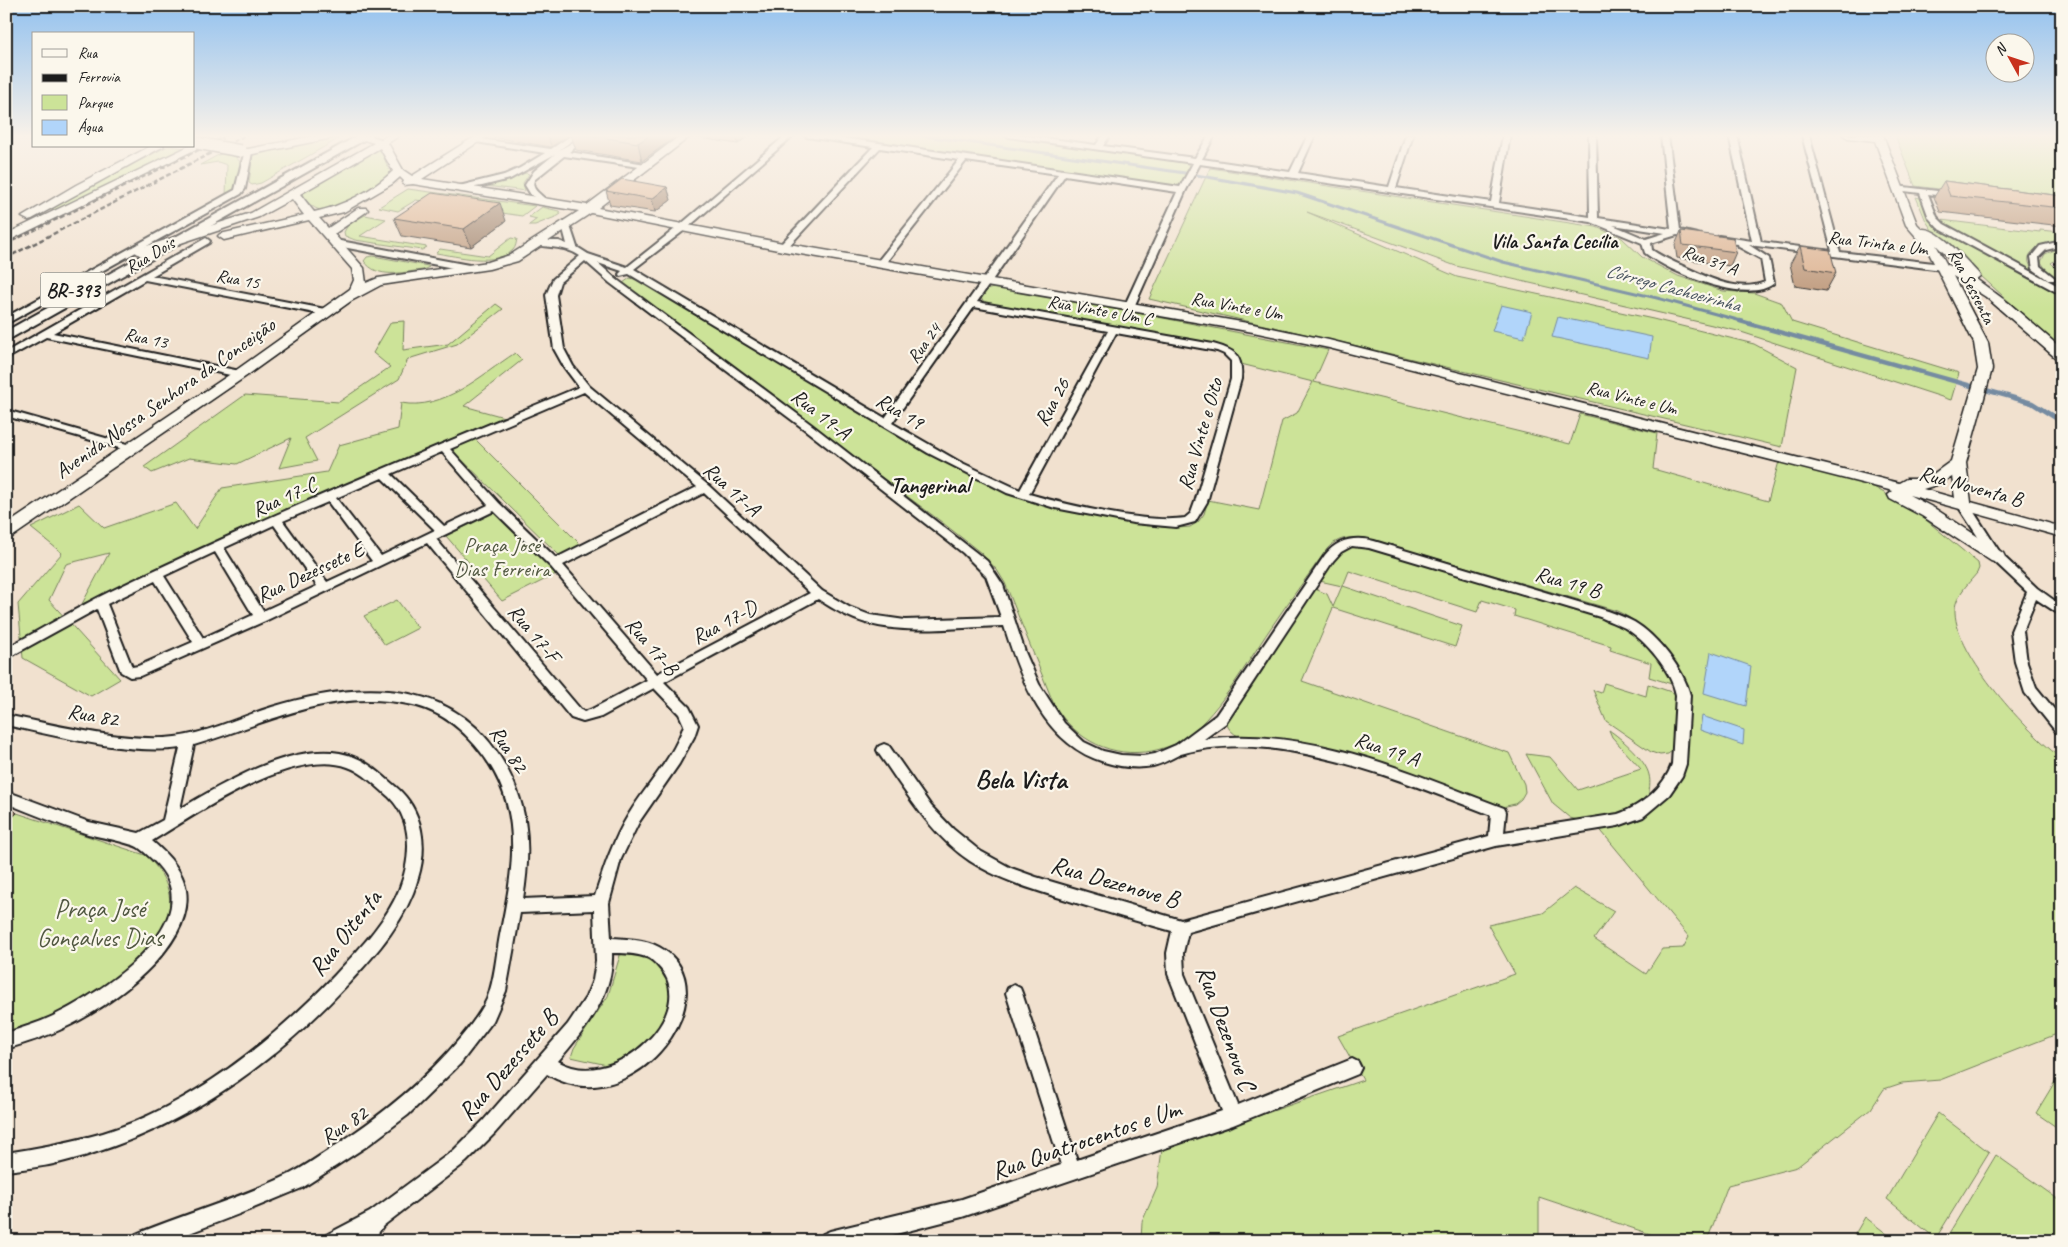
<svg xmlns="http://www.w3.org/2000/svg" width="2068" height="1247" viewBox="0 0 2068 1247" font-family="Caveat,sans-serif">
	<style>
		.green { fill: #cce398; stroke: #74805a }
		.water { fill: #b1d5fa; stroke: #758ba1 }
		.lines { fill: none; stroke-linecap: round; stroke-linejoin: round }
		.stream-far1 { stroke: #758ba1; stroke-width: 3 }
		.stream { stroke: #758ba1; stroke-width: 4.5 }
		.street-casing { stroke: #1c1c1c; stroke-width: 4 }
		.secondary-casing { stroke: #1c1c1c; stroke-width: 3 }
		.primary-casing { stroke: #1c1c1c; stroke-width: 4 }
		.street { fill: #fbf7ec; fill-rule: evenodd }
		.secondary { fill: #fbf7ec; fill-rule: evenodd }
		.primary { fill: #fbf7ec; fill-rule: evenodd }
		.rail { stroke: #1c1c1c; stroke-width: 2.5; stroke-dasharray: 5 2.5; stroke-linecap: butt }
		.secondary-bridge-casing { stroke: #1c1c1c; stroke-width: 14; stroke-linecap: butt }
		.secondary-bridge { stroke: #fbf7ec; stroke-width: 11 }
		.wall { fill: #bc9678; stroke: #1c1c1c }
		.shaded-wall { fill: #997a62; stroke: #1c1c1c }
		.building { fill: #dbaf8c; stroke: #1c1c1c }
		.labels { text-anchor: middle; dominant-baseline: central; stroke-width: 4.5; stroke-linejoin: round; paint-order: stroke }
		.far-street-label { font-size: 18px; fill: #1c1c1c; stroke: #fbf7ec }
		.far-water-label { font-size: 19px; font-style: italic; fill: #49545f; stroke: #fbf7ec }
		.shield { fill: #fbf7ec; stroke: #5f5e5a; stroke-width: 1 }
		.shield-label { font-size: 20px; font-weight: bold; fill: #1c1c1c }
		.far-district-label { font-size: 21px; font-weight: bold; fill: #1c1c1c; stroke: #fbf7ec }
		.street-label { font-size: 21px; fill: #1c1c1c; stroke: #fbf7ec }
		.park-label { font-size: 21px; fill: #515841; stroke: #fbf7ec }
		.neighbourhood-label { font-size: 22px; font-weight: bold; fill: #1c1c1c; stroke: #fbf7ec }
		.near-street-label { font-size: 25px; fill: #1c1c1c; stroke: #fbf7ec }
		.near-park-label { font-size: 25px; fill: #515841; stroke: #fbf7ec }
		.district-label { font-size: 26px; font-weight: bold; fill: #1c1c1c; stroke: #fbf7ec }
	</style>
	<rect width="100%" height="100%" fill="#f1e1cf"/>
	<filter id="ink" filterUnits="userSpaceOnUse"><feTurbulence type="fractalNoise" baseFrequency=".02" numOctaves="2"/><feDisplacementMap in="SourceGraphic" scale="10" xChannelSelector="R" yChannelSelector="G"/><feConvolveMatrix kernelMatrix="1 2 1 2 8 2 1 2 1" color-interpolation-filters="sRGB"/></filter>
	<g filter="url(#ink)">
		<path class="green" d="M807,135H1009L1198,161L1182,190Z
			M1895,135H2062V204L1915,186Z
			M333,137L338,139L261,183L252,185L249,183L253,154Z
			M168,146L189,148L54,211L47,209Z
			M379,147L392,176C374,188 330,224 311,205C307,201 303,198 302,193L307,189Z
			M222,153L236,157L240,162L235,191L226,196L227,165L218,162L200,165Z
			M1210,168L1596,227L1622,238L1642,257L1678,276L1723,291L1754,293L1782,303L1792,322L1959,373L1951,400L1738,331L1456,266L1307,212L1457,277L1653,319L1754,344L1797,367L1782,447L1366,348L1149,299Z
			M526,173L529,174L523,183L525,191L486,186Z
			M408,189L535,206L522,216L416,200L398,211L379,207Z
			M1916,197L1920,198L1930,219L1939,228L2062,295V350L1934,233L1926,221Z
			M542,207L559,211L561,214L558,216L535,225H529L537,219L529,217Z
			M365,215L386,219L360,236L427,247L422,250L355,240L345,236L344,232L348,225Z
			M1941,220L2040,232V230L2062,232V241C2050,240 2018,251 2032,268C2039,277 2052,281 2062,287V289L1945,226Z
			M511,238L517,239C516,243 516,247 513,250C496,267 457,256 436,253L440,249L488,256Z
			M2062,247V256L2051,263L2062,274V280L2048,272L2041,262L2045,254Z
			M373,256L428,266L429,267L423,270C402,272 378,280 364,261L367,257Z
			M630,278L639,280L920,449L971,476L1029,501L1062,509L1162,527L1178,528L1190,527L1198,522L1204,514L1208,500L1259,510L1282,421L1297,413L1313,382L1241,364L1236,352L1219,345L989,304L982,300L981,297L989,289L1003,287L1328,350L1314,382L1570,444L1580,414L1657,433L1653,469L1768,501L1780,458L1865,482L1914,510L1978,563L1979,568L1977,573C1968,584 1954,597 1955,612C1956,656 2028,733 2062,759V1032L1940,1080L1902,1083L1884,1089L1871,1109L1797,1167L1728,1185L1707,1241H1671L1539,1197V1241H1141L1142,1222L1157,1188L1162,1149L1363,1080L1338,1036L1515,974L1488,925L1543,913L1574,888L1614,911L1594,939L1646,974L1662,949L1683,948L1689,937L1597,826L1608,825L1672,785L1681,675C1668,648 1644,624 1617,611L1380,542C1361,537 1341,533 1327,549C1308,576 1288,602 1270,629C1246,664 1216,719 1180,741C1172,746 1161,749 1152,751C1111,758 1078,741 1055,707L1005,583L997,570L981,553L943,523L626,287L623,283Z
			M496,304L503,309L457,344L408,359L399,379L305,438L317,461L279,468L291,438L237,464L189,458L152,473L144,467L245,395L339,402L390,367L373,353L391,322L404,321L403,350L448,344Z
			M515,353L522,360L464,406L504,417L233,535L82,604L109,553L66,564L49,600L120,679L91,696L23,658L18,604L62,553L31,528L79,504L104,528L176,503L195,529L222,488L327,472L339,445L398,429L401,403C444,411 481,375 515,353Z
			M473,437L583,547L562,558L449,447Z
			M498,511L556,574L502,601L446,536Z
			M1358,544L1620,622L1648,642L1678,686L1649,677L1651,663L1610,650L1611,646L1514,616L1515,610L1482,600L1477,612L1349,571L1343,586L1462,626L1455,647L1333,608L1302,681L1509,753L1524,784L1525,792L1521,799L1515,804L1498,808L1409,776L1240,737C1232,733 1226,728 1226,718L1310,587L1327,594L1333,607L1342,586L1315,580L1336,552Z
			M397,600L418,628L385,645L364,616Z
			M1604,683L1646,696L1648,684L1680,695L1673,750L1668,754L1660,755L1651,752L1606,721L1593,690L1601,693Z
			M1609,730C1621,738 1646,760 1649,775C1651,782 1649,791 1648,799L1630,814L1582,821L1570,818L1553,804L1526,754L1550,757L1578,790L1641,769L1612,737Z
			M17,813L145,855C162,869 175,895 168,916C157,954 92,1001 57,1017C41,1024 23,1029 6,1035V822Z
			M621,952L654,959L672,984L669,1006L658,1033L616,1067L571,1057L574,1048L608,996Z
			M2062,1070V1131L2036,1113Z
			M1938,1113L1989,1152L1936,1238L1938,1241H1935V1238L1887,1199Z
			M1996,1155L2062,1202V1241L1945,1240Z
			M1865,1217L1896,1241H1851Z"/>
		<path class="water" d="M1501,305L1532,312L1524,338L1492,331Z
			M1558,317L1652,337L1649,358L1552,337Z
			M1711,652L1751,666L1746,706L1704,693Z
			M1702,716L1744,730L1743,745L1700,730Z"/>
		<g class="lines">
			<path class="stream-far1" d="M918,135L1185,173L1297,193L1503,262L1657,298L1745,322"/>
			<path class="stream" d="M1740,321L2032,403L2062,422"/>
			<defs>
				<path id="street" d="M572,135H580L559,150L586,135H593L569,152L646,164L650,166L646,168L564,156L534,180C531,190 540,193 546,200L542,202L531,195L525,185L534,171L555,154L510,179L482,186L455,190L451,188L504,175L520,168L545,153L476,142L472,140L473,138L551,149Z
					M786,135H794L686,229L634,269L885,418L1058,174L966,161L884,265H878V261L959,160L880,148L786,249L783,250L779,247L780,245L873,147L807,137L804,135H820L879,143L1180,187L1193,163L1009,137L1005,135H1023L1096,145L1103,135H1110L1103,146L1195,158L1209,135H1215L1202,159L1290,172L1308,135H1315L1298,173L1389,187L1406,135H1413L1396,188L1491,202L1503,135H1510L1499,203L1590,217L1589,135H1596L1598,218L1671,229L1661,135H1668L1680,230L1701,235L1697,238L1677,235L1651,243L1652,250C1662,257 1672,261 1683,266C1709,278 1737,293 1765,282L1761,259L1739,247L1738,244L1719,242L1715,239L1719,236L1752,241L1729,135H1737L1761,242L1832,251L1802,135H1809L1840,252L1942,264L1946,267L1942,270L1749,245L1769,258L1774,283C1748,306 1669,272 1645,253L1642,243L1591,222L1200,164L1186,190L1134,307L1129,310L1124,307L1177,192L1065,175L977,302L1213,344C1235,350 1243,355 1241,379L1207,502L1195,522L1176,527L1133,523L1055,508L1007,493L928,453L629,274L620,276L619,274L622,271L598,263L616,279L812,425L987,561L1003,585L1025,652L1039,684L1064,723L1084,742L1103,751L1121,755L1143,756L1155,754L1176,745L1216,715L1325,555C1338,539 1355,536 1374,541L1608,611C1617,614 1626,618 1634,622C1656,635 1684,669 1690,695L1686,764L1682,776L1669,795L1643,817L1618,826L1496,846L1188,932L1183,953L1184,974L1238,1105L1352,1059L1358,1062L1361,1068L1358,1074L1233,1125L962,1217L869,1241H821L823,1234L830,1231L962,1199L1061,1165L1006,993L1008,988L1014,985L1020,988L1022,993L1077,1160L1222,1111L1168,974L1167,953L1172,931C1139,922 1106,912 1073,902C1038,891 1001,881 970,861C931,835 906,792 879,754L877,750L879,746L884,744L889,746L931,806L953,829L980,851L1011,868L1036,877L1181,920L1489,836L1491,815C1418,787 1346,757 1268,748C1240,745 1207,746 1181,754C1172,758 1163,764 1153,766C1137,769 1120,767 1104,762C1044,744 1021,680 1004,626C959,627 910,635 866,623C849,618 833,609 818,599L664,682L689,707L698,725L694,737L679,764L639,822L621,859L609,903L611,938C627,939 644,939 659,947C735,988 635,1128 547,1074L495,1133L466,1162L383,1226L373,1241H326L328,1234L370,1212L454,1150L483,1121L568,1024L586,997L593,980L596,961L594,910L520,913L506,991L493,1021L460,1064L408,1115L367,1146L302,1188L239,1214L169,1241H134L136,1234C187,1213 241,1198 290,1174C304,1167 316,1158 329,1150C378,1118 424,1082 462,1036C471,1025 481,1012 487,999C495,979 496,956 500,935C514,866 526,803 475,745C457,724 436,709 408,704C331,688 265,724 194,745L180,809C224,783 301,736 354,757C370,763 383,776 396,787C423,810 428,846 418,878C407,919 377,953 349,983C269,1069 173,1136 58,1163C41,1167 23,1169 6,1171V1153C39,1148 71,1142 103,1133C191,1106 272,1041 335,975C358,950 386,922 399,890C411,860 414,821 389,797C377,787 363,772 348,767C293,747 198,813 152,841C167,854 183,870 186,890C195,947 108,1008 64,1028C45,1037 26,1043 6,1049V1033C22,1028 38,1023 53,1016C93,997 185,940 170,886C166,871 151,857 139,848C133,843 99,837 88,834C60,825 33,814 6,803V791L89,822L139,833L163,820L180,748C129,755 56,736 6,725V715C55,725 126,743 175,737C208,733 240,717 272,707C350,683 444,675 496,751C529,799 532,843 523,899L595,896C604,868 613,840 629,814C647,784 673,759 684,725L679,714L654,688L601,717L583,722L571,718L427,543L265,621L140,676L130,677L121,672L97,609L6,659V648C41,630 74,609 109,592C263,517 421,453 579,387L564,367L554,349L546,295L553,279L580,256C565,246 552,248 535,245V241H559L567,244L562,225L569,223L577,247L588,254L627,267L680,225ZM1613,225L1665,233L1646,239ZM585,261L610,283L804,429L963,553L986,576L1001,617L905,620L870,615L849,607L822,591L709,486L589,386L573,366L564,349L556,295L560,282ZM974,307L1108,331L1020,490L958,461L892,423ZM1116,333L1217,351L1224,354L1231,361V379L1195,502L1191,513L1185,518C1147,524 1068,505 1029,494ZM584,392L697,487L556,558L499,503L450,449ZM442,452L488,505L444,526L391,474ZM382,478L435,530L381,556L336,498ZM704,493L810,593L657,674L563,565ZM328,502L372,561L327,582L283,521ZM494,511L551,567L647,680L592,709L584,712L581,710L436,539ZM274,525L317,586L263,611L224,548ZM1352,546L1369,548L1600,617C1608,621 1617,624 1625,628C1646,640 1672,672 1676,695L1672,764C1664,788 1641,806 1618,814L1504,832L1506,812L1504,808C1408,772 1309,726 1204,739L1226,723L1333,561L1341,552ZM215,552L253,615L203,638L164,576ZM155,581L193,642L138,666L132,667L107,604ZM612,953C623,953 635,953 646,957C651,958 654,962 658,966C703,1010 614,1095 558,1061C584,1031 614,995 612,953Z
					M245,150L252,152L245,189L241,194L6,324V317L235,190Z
					M1896,186L1954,193L1955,195L1951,197L1928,194L1937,217L1944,224L2062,288V295L1938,228L1929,218L1920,193L1896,190Z
					M206,238L210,241L209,243L152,276L325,309L330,312L325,315L145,280L53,333L240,371L243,372V376L240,377L46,337L6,359V352Z
					M335,240L469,265L473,268L469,271L332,245V241Z
					M2062,241V246L2046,250L2039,257L2040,266L2055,278L2054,280H2048L2033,269L2031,257L2040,246Z
					M6,410L134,446L135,448L130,451L6,416Z
					M1964,502L1968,503L2001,554L2037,588L2062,606V616L2036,599L2023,631L2027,662L2036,687L2062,719V734L2057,733L2025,693L2015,662L2011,631L2027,592L1993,560L1958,506Z"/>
				<path id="secondary" d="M213,135H225L6,242V234L189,146H194V144Z
					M318,135H337L332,138L248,155L237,153L236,151L241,148L248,149Z
					M353,135H368L381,139L388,135H400L388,143L403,170L412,176L477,135H489L422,179L587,205L681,135H692L598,208L783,243L1253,324L1329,340L1899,483L1906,479H1922L1929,477L1951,461L1978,369L1974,343L1927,249L1906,225L1875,141L1848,138L1843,135H1883L1917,224L1922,229C1939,227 1967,262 1978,273L1980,276L1976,279L2010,304L2062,349V360L2057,359L1986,297L1953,276L1988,343L1992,369L1966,463L1971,502L2062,527V537L1909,495L1934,508L2003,553L2005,557L2003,561L1997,563L1991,561L1922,516L1890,499L1888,495L1893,491L1329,348L1253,332L783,251L591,213L518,261L489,269L381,285L351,301L245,377L12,537L6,538V525L235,371L350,289L354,280L352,269L309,220L224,240L218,236L220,234L304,215L292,199L259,217L145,255L141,256L135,252L137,249L251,213L374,143L354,137ZM380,148L393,171C372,191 343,206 314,212L300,194ZM400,177L404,181L403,183L404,185L413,184L579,211L510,255L488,262L378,278L366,283L364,268L334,234L366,212L368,210L366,208H358L328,228L319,218L344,212L392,184ZM1936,245L1963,272L1947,265ZM1952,476L1955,498L1923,489L1940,484Z
					M151,146H164L32,219L28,220L22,217L76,185Z"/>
				<path id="primary" d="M359,135H373L6,341V331Z"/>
			</defs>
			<use href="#street" class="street-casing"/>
			<use href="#secondary" class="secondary-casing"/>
			<use href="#primary" class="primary-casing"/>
			<use href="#street" class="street"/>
			<use href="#secondary" class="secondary"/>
			<use href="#primary" class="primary"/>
			<path class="rail" d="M6,244L223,138
				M6,258L246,135"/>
			<defs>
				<path id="secondary-bridge" d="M197,143L241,151"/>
			</defs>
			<use href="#secondary-bridge" class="secondary-bridge-casing"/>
			<use href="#secondary-bridge" class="secondary-bridge"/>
		</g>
		<path class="wall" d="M491,135H569L551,147L492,137Z
			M571,135H678L642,161L576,150Z
			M692,135H749L738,144L693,137Z
			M1944,181L2062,196V226L1940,212L1934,197Z
			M667,187L671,200L655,212L610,205L606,191Z
			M394,218L506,221L471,247L402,236Z
			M1681,231L1736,252L1730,266L1677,258L1675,245Z
			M1800,246L1836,273L1826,291L1795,286L1790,264Z"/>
		<path class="shaded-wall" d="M548,135H569L551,147Z
			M650,135H678L642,161L638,143Z
			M736,135H749L738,144Z
			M667,187L671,200L655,212L652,199Z
			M500,203L506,221L471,247L464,229Z
			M6,803L17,813L6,822Z"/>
		<path class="building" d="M587,135H650L638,143Z
			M622,179L667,187L652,199L606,191Z
			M1944,181L2062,196V208L1950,196Z
			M432,193L500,203L464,229L394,218Z
			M1681,231L1733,238L1736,252L1683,245Z
			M1800,246L1830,250L1836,273L1805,268Z"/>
	</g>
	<linearGradient id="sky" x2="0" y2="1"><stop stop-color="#92c1ef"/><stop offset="0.44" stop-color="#f9f2e9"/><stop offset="1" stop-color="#f9f2e9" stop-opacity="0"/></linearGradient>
	<rect width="2068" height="309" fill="url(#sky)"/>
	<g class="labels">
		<g class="far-street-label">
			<text transform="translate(1878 243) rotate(7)">Rua Trinta e Um</text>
			<text transform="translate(150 255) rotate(-31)">Rua Dois</text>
			<text transform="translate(1710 260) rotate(20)">Rua 31 A</text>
			<text transform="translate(238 279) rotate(11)">Rua 15</text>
			<text transform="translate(1972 286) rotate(63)">Rua Sessenta</text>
			<text transform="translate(1237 306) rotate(10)">Rua Vinte e Um</text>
			<text transform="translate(1100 310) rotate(10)">Rua Vinte e Um C</text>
			<text transform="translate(146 338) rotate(12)">Rua 13</text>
			<text transform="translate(924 343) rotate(-54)">Rua 24</text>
			<text transform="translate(1632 398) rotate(14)">Rua Vinte e Um</text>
		</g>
		<g class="far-water-label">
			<text transform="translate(1673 288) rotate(15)">Córrego Cachoeirinha</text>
		</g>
		<rect class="shield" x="40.5" y="272.5" width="65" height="35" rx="4"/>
		<g class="shield-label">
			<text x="73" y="290">BR-393</text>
		</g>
		<g class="far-district-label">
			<text x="1554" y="241">Vila Santa Cecília</text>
		</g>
		<g class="street-label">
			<text transform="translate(165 398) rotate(-35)">Avenida Nossa Senhora da Conceição</text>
			<text transform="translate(1052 402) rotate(-61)">Rua 26</text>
			<text transform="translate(900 411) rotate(31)">Rua 19</text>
			<text transform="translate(821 414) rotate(38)">Rua 19-A</text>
			<text transform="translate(1200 434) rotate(-74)">Rua Vinte e Oito</text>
			<text transform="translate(1971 486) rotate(15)">Rua Noventa B</text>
			<text transform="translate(732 489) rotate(42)">Rua 17-A</text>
			<text transform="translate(284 497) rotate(-24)">Rua 17-C</text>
			<text transform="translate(310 572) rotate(-25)">Rua Dezessete E</text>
			<text transform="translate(1568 582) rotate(16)">Rua 19 B</text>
			<text transform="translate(724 622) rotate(-28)">Rua 17-D</text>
			<text transform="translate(534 633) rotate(50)">Rua 17-F</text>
			<text transform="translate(652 646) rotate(49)">Rua 17-B</text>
			<text transform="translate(93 715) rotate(10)">Rua 82</text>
			<text transform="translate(509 749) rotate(56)">Rua 82</text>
			<text transform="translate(1387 749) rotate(19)">Rua 19 A</text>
			<text transform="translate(344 1125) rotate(-34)">Rua 82</text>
		</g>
		<g class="park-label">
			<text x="502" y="545">Praça José<tspan x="502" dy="24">Dias Ferreira</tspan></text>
		</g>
		<g class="neighbourhood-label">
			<text x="930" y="486">Tangerinal</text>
		</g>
		<g class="near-street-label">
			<text transform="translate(1115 882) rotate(16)">Rua Dezenove B</text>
			<text transform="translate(345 933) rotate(-52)">Rua Oitenta</text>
			<text transform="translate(1226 1028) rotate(70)">Rua Dezenove C</text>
			<text transform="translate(508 1065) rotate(-49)">Rua Dezessete B</text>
			<text transform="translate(1086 1140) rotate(-19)">Rua Quatrocentos e Um</text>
		</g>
		<g class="near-park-label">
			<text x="100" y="909">Praça José<tspan x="100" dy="29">Gonçalves Dias</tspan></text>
		</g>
		<g class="district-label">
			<text x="1021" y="779">Bela Vista</text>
		</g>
	</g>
	<rect width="2068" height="1247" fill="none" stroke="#fbf7ec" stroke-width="25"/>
	<rect x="12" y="12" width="2043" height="1222" fill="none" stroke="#1c1c1c" stroke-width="2" filter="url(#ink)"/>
	<rect x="32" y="32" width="162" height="115" fill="#fbf7ec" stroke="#a29f99"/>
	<rect x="42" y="49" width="25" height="8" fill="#fbf7ec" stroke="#a29f99"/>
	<text x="78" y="58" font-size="15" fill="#1c1c1c">Rua</text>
	<rect x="42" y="74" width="25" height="8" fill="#1c1c1c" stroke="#a29f99"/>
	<text x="78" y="82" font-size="15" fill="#1c1c1c">Ferrovia</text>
	<rect x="42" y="95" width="25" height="15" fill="#cce398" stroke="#a29f99"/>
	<text x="78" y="108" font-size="15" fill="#1c1c1c">Parque</text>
	<rect x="42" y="120" width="25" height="15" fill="#b1d5fa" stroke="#a29f99"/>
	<text x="78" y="132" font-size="15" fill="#1c1c1c">Água</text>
	<g transform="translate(2010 58) rotate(310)"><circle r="24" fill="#fbf7ec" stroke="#a29f99"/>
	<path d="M0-4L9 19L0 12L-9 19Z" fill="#c8321e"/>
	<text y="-8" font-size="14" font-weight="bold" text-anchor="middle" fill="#1c1c1c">N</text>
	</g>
</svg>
